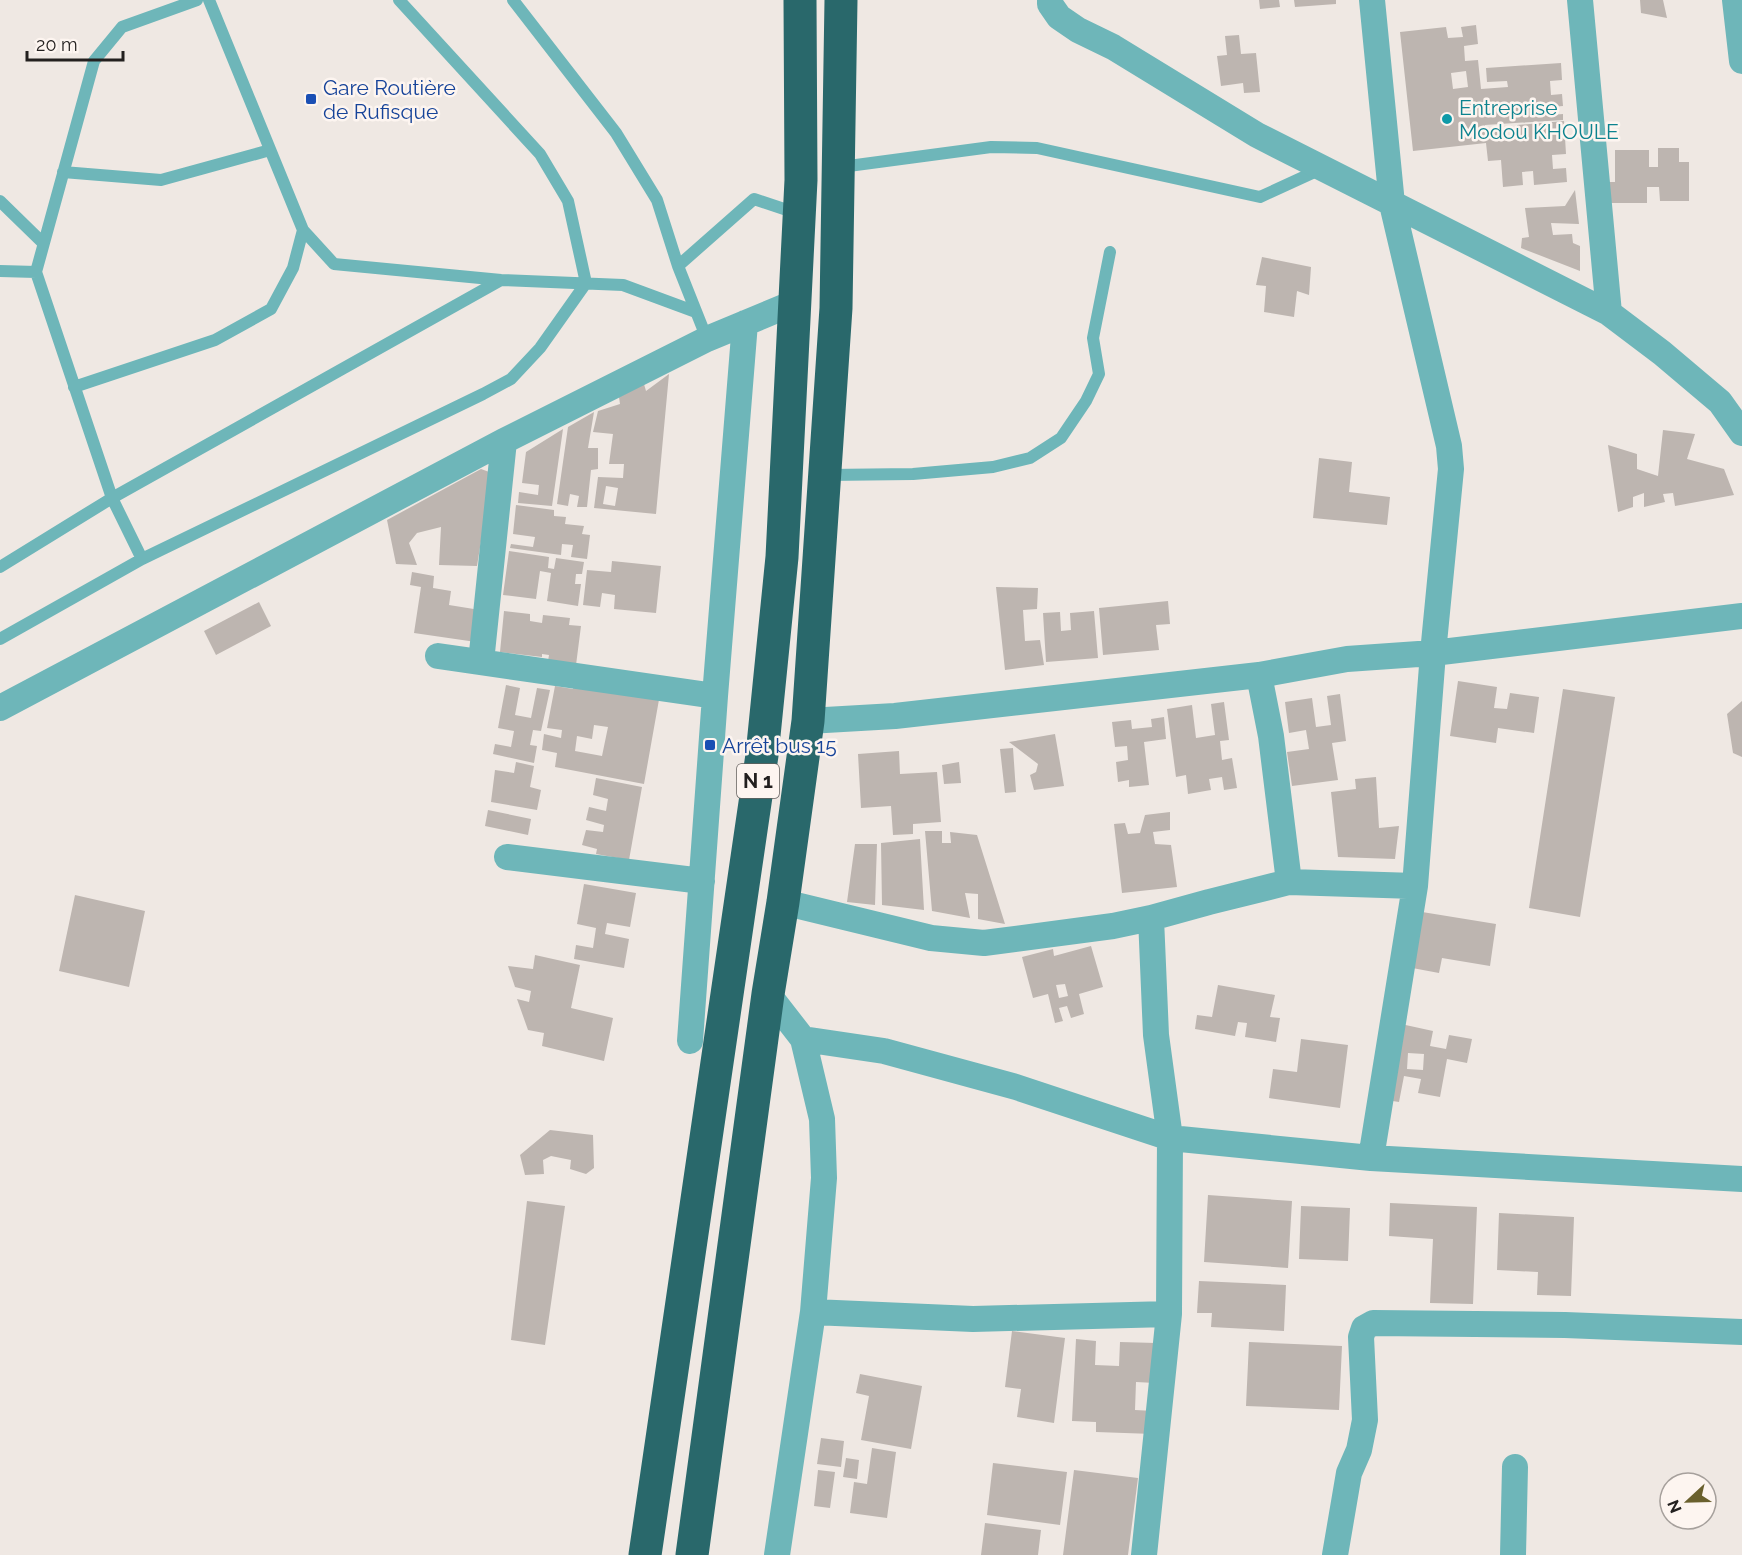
<svg xmlns="http://www.w3.org/2000/svg" width="1742" height="1555" viewBox="0 0 1742 1555" font-family="Raleway,sans-serif">
	<style>
		.building { fill: #bdb5b0; fill-rule: evenodd }
		.lines { fill: none; stroke-linecap: round; stroke-linejoin: round }
		.lane { stroke: #6eb6b9; stroke-width: 12 }
		.street { stroke: #6eb6b9; stroke-width: 26 }
		.highway { stroke: #29686b; stroke-width: 33 }
		.transit-dot { fill: #1a4fb4; stroke: #fdf5f0; stroke-width: 2 }
		.culture-dot { fill: #0f9aa8; stroke: #fdf5f0; stroke-width: 2 }
		.labels { text-anchor: middle; dominant-baseline: central; stroke-width: 5; stroke-linejoin: round; paint-order: stroke }
		.shield { fill: #fdf5f0; stroke: #64605e; stroke-width: 1.5 }
		.shield-label { font-size: 20px; font-weight: bold; fill: #23201f }
		.transit-label { font-size: 21px; fill: #164399; stroke: #fdf5f0; text-anchor: start }
		.culture-label { font-size: 21px; fill: #0d838f; stroke: #fdf5f0; text-anchor: start }
	</style>
	<rect width="100%" height="100%" fill="#efe8e3"/>
	<path class="building" d="M1259,0H1279L1280,7L1260,9Z
		M1294,0H1336V4L1295,7Z
		M1640,0H1663L1667,18L1641,13Z
		M1476,25L1478,44L1464,46L1465,61L1478,60L1481,89L1508,87L1507,81L1487,82L1486,68L1561,63L1562,80L1550,81L1551,95L1562,94L1563,106L1551,107V115L1563,114V120L1485,125V129L1500,127L1501,141L1518,139L1517,125L1564,121L1566,154L1552,155L1553,169L1566,168L1567,182L1534,185L1533,171L1522,172L1523,185L1503,187L1501,160L1488,161L1486,143L1413,151L1400,32L1446,27L1448,38L1463,37L1461,27ZM1466,71L1468,87L1453,89L1451,73Z
		M1239,35L1241,54L1256,53L1260,92L1244,93L1243,83L1221,86L1217,56L1227,55L1225,36Z
		M1658,148H1679V162H1689V201H1660L1659,187H1647V203H1609V182H1615V150H1649V167H1658Z
		M1575,190L1579,224L1551,223L1553,235L1572,234L1573,243L1580,246V271L1521,248L1522,238L1529,237L1525,208L1565,206Z
		M1262,257L1311,267L1309,295L1297,291L1294,317L1264,312L1266,286L1256,285Z
		M669,374L656,514L594,508L598,477L623,478L624,464H609L613,434L593,432L598,411L620,404L619,397L644,384L646,391ZM606,486L618,488L615,506L603,504Z
		M594,412L588,448H598V469L591,470L587,507H577L579,496L570,494L568,506L557,504L568,427Z
		M563,429L552,506L518,503L519,492L538,495L539,485L522,483L526,452Z
		M1663,430L1695,434L1687,459L1724,469L1734,495L1675,506L1673,493L1663,494L1665,502L1644,507V493L1633,497V507L1618,512L1608,445L1637,454V469L1658,476Z
		M1319,458L1352,462L1349,492L1390,497L1387,525L1313,518Z
		M481,469L492,473L477,566L439,565L441,527L417,533L409,543L417,565L396,564L387,520Z
		M516,505L554,510V516L566,517L565,524L584,526L582,534L590,535L587,559L571,557L573,545L562,544L561,555L510,548L511,544L533,547L535,537L513,534Z
		M509,551L549,557L548,568L554,569L556,558L584,562L582,574H576L575,584H581L578,606L547,601L551,573L540,571L536,599L503,595Z
		M612,561L661,566L656,613L614,609L615,595L602,593L600,607L583,605L587,570L611,572Z
		M412,572L434,576L433,588L451,591L449,605L480,610L476,642L414,633L421,587L410,585Z
		M996,587L1038,588L1037,609L1023,610L1025,641L1040,640L1044,665L1005,670Z
		M1168,601L1170,624L1156,625L1159,650L1103,655L1099,608Z
		M259,602L271,626L216,655L204,631Z
		M504,611L530,614V621L542,623L543,615L570,618L569,625L581,626L576,665L548,661L549,655L542,654V657L500,652Z
		M1094,611L1098,658L1046,662L1043,613L1060,612L1061,631L1071,630L1070,613Z
		M575,677L660,694L644,784L555,767L557,753L542,750L544,734L561,738L562,730L547,728L555,686L573,689ZM594,725L608,727L602,756L575,751L577,736L592,739Z
		M1458,681L1497,687L1494,708L1507,709L1510,693L1539,697L1534,733L1498,728L1496,743L1450,736Z
		M506,685L520,688L515,715L531,718L537,688L550,690L541,731L533,730L530,745L537,746L534,763L493,754L495,744L511,747L514,731L498,728Z
		M1563,689L1615,697L1580,917L1529,908Z
		M1340,694L1346,741L1332,743L1338,780L1292,786L1287,752L1309,749L1306,730L1289,733L1285,702L1312,698L1316,727L1331,725L1327,696Z
		M1742,701V757L1733,753L1727,714Z
		M1224,702L1229,740L1220,741L1222,760L1232,758L1237,788L1224,790L1222,777L1209,779L1211,790L1188,794L1186,775L1176,777L1167,709L1192,705L1196,738L1215,735L1211,704Z
		M1164,717L1166,739L1144,742L1149,785L1129,787V780L1118,782L1116,762L1128,760L1127,746L1115,747L1112,722L1131,720L1132,729L1152,727L1151,719Z
		M1055,734L1064,786L1034,790L1030,775L1036,772L1038,764L1009,742Z
		M1013,748L1016,792L1005,793L1000,749Z
		M899,751L900,774L937,772L941,822L913,824V834L893,835L891,806L861,808L858,754Z
		M516,762L534,766L530,787L541,790L537,810L491,802L495,770L514,773Z
		M959,762L961,783L944,784L942,765Z
		M1376,777L1379,828L1399,826L1395,859L1338,857L1331,792L1356,789L1355,779Z
		M596,778L642,787L629,860L596,854L597,849L582,845L586,830L603,832L604,825L586,820L589,807L606,811L608,799L593,795Z
		M488,810L531,819L528,835L485,826Z
		M1170,812V830L1153,832L1155,844L1171,845L1177,887L1122,893L1114,824L1125,823L1128,834L1140,833L1145,815Z
		M925,831H942V843H951L950,832L977,835L1005,924L978,919V894L965,893L970,918L932,911Z
		M920,839L924,910L882,905L881,843Z
		M855,844H877L875,905L847,902Z
		M584,884L636,893L630,927L607,923L605,934L629,939L624,968L574,959L576,945L593,948L596,928L577,924Z
		M75,895L145,911L129,987L59,971Z
		M1416,911L1496,924L1490,966L1442,958L1439,973L1407,967Z
		M1091,946L1103,987L1079,994L1084,1014L1071,1018L1067,1006L1059,1008L1063,1021L1055,1023L1048,994L1033,998L1022,957L1053,949L1054,956ZM1065,984L1068,996L1059,998L1056,985Z
		M535,955L580,965L571,1008L613,1018L604,1061L542,1046L544,1033L528,1030L517,999L529,1002L531,991L515,987L508,966L533,969Z
		M1218,985L1275,995L1270,1017L1280,1018L1276,1042L1245,1037L1247,1023L1238,1022L1235,1036L1195,1029L1197,1015L1212,1017Z
		M1401,1024L1433,1031L1430,1046L1446,1049L1449,1035L1472,1039L1467,1063L1447,1059L1440,1097L1418,1093L1421,1079L1404,1076L1399,1102L1386,1100ZM1408,1053L1424,1054L1423,1070L1407,1069Z
		M1301,1039L1348,1045L1340,1108L1269,1098L1273,1069L1297,1072Z
		M550,1130L593,1135L594,1168L586,1174L570,1169L571,1160L551,1156L543,1160L544,1174L525,1175L520,1155Z
		M1208,1195L1292,1201L1288,1268L1204,1262Z
		M527,1201L565,1206L545,1345L511,1340Z
		M1390,1203L1477,1207L1473,1304L1430,1303L1433,1239L1389,1236Z
		M1301,1206L1350,1208L1348,1261L1299,1259Z
		M1499,1213L1574,1217L1571,1296L1537,1295L1538,1272L1497,1270Z
		M1199,1281L1286,1285L1284,1331L1211,1327L1212,1313H1197Z
		M1012,1331L1065,1338L1054,1423L1017,1417L1021,1389L1005,1387Z
		M1076,1339L1096,1341L1095,1365L1119,1366L1120,1342L1156,1343L1155,1383L1136,1382L1135,1410L1154,1411L1153,1434L1096,1432V1422L1072,1421Z
		M1249,1342L1342,1346L1339,1410L1246,1406Z
		M860,1374L922,1386L911,1449L861,1440L869,1396L856,1393Z
		M821,1438L844,1441L841,1467L817,1464Z
		M872,1448L896,1452L887,1518L850,1513L854,1482L867,1484Z
		M846,1458L859,1460L857,1479L843,1477Z
		M993,1463L1067,1472L1060,1525L987,1515Z
		M818,1470L835,1472L830,1508L814,1506Z
		M1074,1470L1138,1478L1128,1555H1063Z
		M985,1523L1041,1530L1038,1555H981Z"/>
	<g class="lines">
		<path class="lane" d="M209,0L303,230L334,264L501,280L623,285L696,312
			M513,0L616,133L657,200L678,266L707,339
			M841,167L991,147L1037,148L1260,197L1321,169
			M63,172L161,180L270,150
			M0,201L43,243
			M678,266L754,199L796,213
			M0,271L36,272
			M74,387L215,340L271,309L293,268L303,230
			M827,475L913,474L993,467L1030,458L1061,438L1086,401L1099,374L1093,338L1110,252
			M142,559L112,498L36,272L94,61L122,27L197,0
			M0,567L112,498L501,280
			M0,639L142,559L483,394L511,379L540,348L586,283L568,201L540,154L399,0"/>
		<path class="street" d="M1050,0V4L1059,17L1078,30L1113,47L1257,135L1609,313L1662,353L1720,402L1742,433
			M1580,0L1609,313
			M1735,0L1742,61
			M438,656L715,696
			M481,662L504,441
			M0,708L504,441L707,339L796,302
			M808,721L895,716L1259,675L1347,659L1433,653L1742,616
			M507,857L702,881
			M1289,882L1415,886
			M783,902L931,938L984,943L1113,926L1151,918
			M768,994L803,1039L822,1119L824,1178L813,1312L777,1555
			M803,1039L884,1051L1016,1087L1170,1138L1371,1158L1742,1179
			M690,1041L715,696L745,323
			M1371,1158L1415,886L1433,653L1451,469L1449,446L1392,204L1372,0
			M813,1312L973,1319L1169,1314
			M1144,1555L1169,1314L1170,1138L1156,1035L1151,918L1209,902L1289,882L1271,736L1259,675
			M1335,1555L1349,1473L1359,1450L1365,1420L1361,1337L1364,1328L1373,1323L1565,1325L1742,1332
			M1513,1555L1515,1467"/>
		<path class="highway" d="M645,1555L762,755L782,557L801,180L800,0
			M692,1555L768,994L783,902L808,721L836,308L841,0"/>
	</g>
	<g class="transit-dot">
		<rect x="305" y="93" width="12" height="12" rx="3"/>
		<rect x="704" y="739" width="12" height="12" rx="3"/>
	</g>
	<circle class="culture-dot" cx="1447" cy="119" r="6"/>
	<g class="labels">
		<rect class="shield" x="737" y="764" width="42" height="34" rx="4.5"/>
		<g class="shield-label">
			<text x="758" y="781">N 1</text>
		</g>
		<g class="transit-label">
			<text x="323" y="87">Gare Routière<tspan x="323" dy="24">de Rufisque</tspan></text>
			<text x="722" y="745">Arrêt bus 15</text>
		</g>
		<g class="culture-label">
			<text x="1459" y="107">Entreprise<tspan x="1459" dy="24">Modou KHOULE</tspan></text>
		</g>
	</g>
	<g transform="translate(1688 1501) rotate(248)"><circle r="28" fill="#fdf5f0" stroke="#a6a09c" stroke-width="1.5"/>
	<path d="M0-4.5L10 22L0 15L-10 22Z" fill="#6a602d"/>
	<text y="-9" font-size="16" font-weight="bold" text-anchor="middle" fill="#23201f">N</text>
	</g>
	<path d="M27 51v9h96v-9" fill="none" stroke="#23201f" stroke-width="3"/>
	<text x="36" y="51" font-size="18" fill="#23201f" stroke="#fdf5f0" stroke-width="4.5" paint-order="stroke">20 m</text>
</svg>
